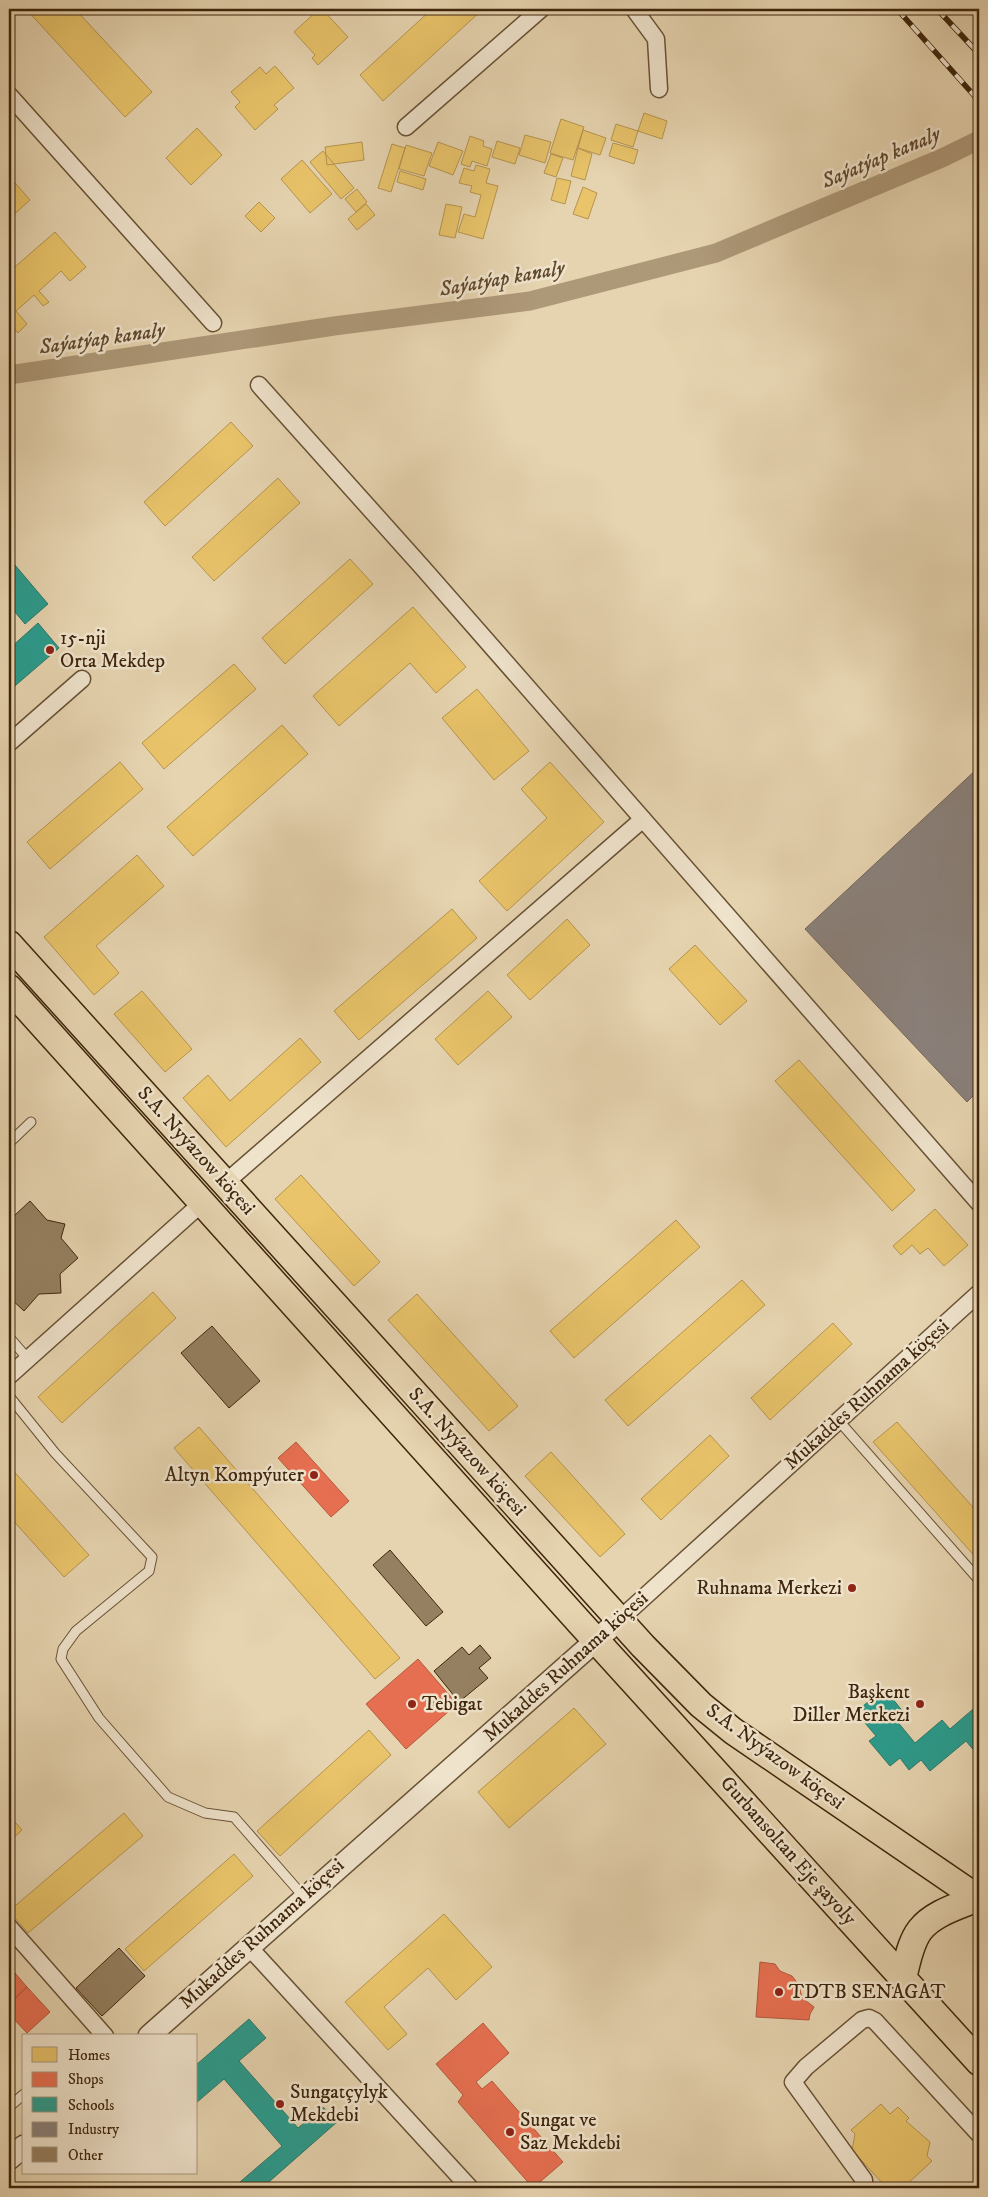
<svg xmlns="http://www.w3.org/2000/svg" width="988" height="2197" viewBox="0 0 988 2197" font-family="'IM FELL DW Pica',serif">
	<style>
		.homes { fill: #e9c46a; stroke: #b6944e }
		.shops { fill: #e76f51; stroke: #b4593c }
		.schools { fill: #2a9d8f; stroke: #307967 }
		.industry { fill: #8a817c; stroke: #73655a }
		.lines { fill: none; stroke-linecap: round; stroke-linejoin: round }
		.canal { stroke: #ad9878; stroke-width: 19 }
		.building { fill: #958061; stroke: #3e250b }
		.service-casing { stroke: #685134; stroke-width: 11 }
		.minor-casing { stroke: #685134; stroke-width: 19 }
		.tertiary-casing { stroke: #685134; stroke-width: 24 }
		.primary-casing { stroke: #3e250b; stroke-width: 29 }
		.service { stroke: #efe3cc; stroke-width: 9 }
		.minor { stroke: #efe3cc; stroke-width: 16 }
		.tertiary { stroke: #efe3cc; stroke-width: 21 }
		.primary { stroke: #e6d4b0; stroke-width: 26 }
		.rail-casing { stroke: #3e250b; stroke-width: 5.5 }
		.rail { stroke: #efe3cc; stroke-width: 4; stroke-dasharray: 11; stroke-linecap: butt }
		.poi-dot { fill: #8f2418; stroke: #efe3cc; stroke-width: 2 }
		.labels { text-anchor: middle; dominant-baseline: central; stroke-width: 5; stroke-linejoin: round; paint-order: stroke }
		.poi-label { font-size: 20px; fill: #3e250b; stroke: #efe3cc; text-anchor: start }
		.street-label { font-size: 20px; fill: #3e250b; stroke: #efe3cc }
		.water-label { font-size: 21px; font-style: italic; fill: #5f482c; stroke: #efe3cc }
	</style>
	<rect width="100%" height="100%" fill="#e6d4b0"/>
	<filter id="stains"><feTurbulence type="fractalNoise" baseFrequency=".004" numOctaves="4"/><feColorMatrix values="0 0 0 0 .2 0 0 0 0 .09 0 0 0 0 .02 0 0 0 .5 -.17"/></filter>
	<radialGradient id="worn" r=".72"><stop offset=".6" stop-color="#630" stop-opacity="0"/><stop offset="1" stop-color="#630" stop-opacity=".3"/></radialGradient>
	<path class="homes" d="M26,9H75L152,92L125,117Z
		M319,9H322L348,37L318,65L312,58L315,55L294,32Z
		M432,9H483L383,101L360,75Z
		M275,66L294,88L274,105L278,109L255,130L235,107L240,102L231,92L260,67L266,74Z
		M644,113L667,121L662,139L638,131Z
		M561,119L584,127L573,160L550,153Z
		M616,124L638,131L633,147L611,140Z
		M197,128L222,155L191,185L166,158Z
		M583,130L606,138L600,155L578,148Z
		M525,135L551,142L545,163L519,155Z
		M470,136L484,141L483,146L492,149L487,166L472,161L470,167L461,164Z
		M497,141L520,148L515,164L492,157Z
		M362,142L364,160L327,165L325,147Z
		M438,142L463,151L453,175L429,166Z
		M613,143L638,150L634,164L609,156Z
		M392,144L405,148L391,192L378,188Z
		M406,145L432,153L424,176L399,169Z
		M578,148L592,154L585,180L571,176Z
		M323,151L354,188L341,199L310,162Z
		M551,154L563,158L556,177L544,173Z
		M302,160L332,194L310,213L281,179Z
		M476,165L490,169L486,183L498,186L483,239L458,232L464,214L475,217L481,195L470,192L472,186L459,183L464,168L474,171Z
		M400,171L426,179L423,190L397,182Z
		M9,176L30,200L9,219Z
		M557,178L571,181L565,204L551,200Z
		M583,187L597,193L588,219L573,214Z
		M357,189L367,202L356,212L345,199Z
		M259,202L275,218L261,232L245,216Z
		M366,204L375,215L357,230L348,219Z
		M446,204L462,207L455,238L439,235Z
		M55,232L86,267L70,281L61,271L39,291L49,302L43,306L34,295L16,311L27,324L18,333L9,322V272Z
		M231,422L253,446L165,526L144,502Z
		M278,478L300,503L214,581L192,557Z
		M350,559L373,584L285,664L262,638Z
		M413,607L466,667L436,693L410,663L339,726L313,696Z
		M234,664L256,689L164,769L142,743Z
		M477,689L529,751L494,780L442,718Z
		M282,725L308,754L193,856L167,827Z
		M120,762L143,789L50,869L27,842Z
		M550,762L604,822L507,911L479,881L547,818L521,789Z
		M137,855L164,886L96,946L119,973L94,995L44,937Z
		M452,909L477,938L359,1040L334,1011Z
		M567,919L590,945L530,1000L507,975Z
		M695,945L747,1001L720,1025L669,969Z
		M142,991L192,1049L165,1072L114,1014Z
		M488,991L512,1017L458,1065L435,1039Z
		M300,1038L321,1062L226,1147L183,1098L208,1075L230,1101Z
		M799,1060L915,1190L892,1211L775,1081Z
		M301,1175L380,1262L354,1286L275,1199Z
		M935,1209L968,1245L944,1266L928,1248L920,1254L912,1245L901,1255L893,1246Z
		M676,1220L700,1247L574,1358L550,1331Z
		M742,1280L765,1305L628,1426L605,1400Z
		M153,1292L176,1318L62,1423L38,1397Z
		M417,1294L518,1406L489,1431L388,1320Z
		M833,1323L852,1344L770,1420L751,1398Z
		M897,1422L979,1514V1561L873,1442Z
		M199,1427L400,1658L375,1679L174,1448Z
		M710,1435L729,1456L661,1520L641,1499Z
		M551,1452L625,1534L600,1557L525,1476Z
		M9,1466L89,1555L64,1577L9,1516Z
		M574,1708L606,1744L509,1828L478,1792Z
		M369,1730L391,1755L280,1856L257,1831Z
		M124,1813L143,1836L28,1933L9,1911Z
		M9,1815L22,1830L9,1842Z
		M234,1854L253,1876L144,1971L125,1949Z
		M444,1914L492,1967L456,2000L428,1968L384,2007L407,2034L388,2050L345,2002Z
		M881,2104L890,2114L898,2107L909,2118L906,2121L930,2142L927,2156L932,2161L903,2188L898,2183L884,2185L852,2150L855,2134L851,2130Z"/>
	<path class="shops" d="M296,1442L349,1501L331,1517L278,1458Z
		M418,1659L457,1704L406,1749L366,1704Z
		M760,1962L775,1964L780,1971L792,1976L799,1985L802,1998L814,2007L810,2014L809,2020L756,2017Z
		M9,1966L27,1987L9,2004Z
		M27,1987L50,2012L27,2033L9,2014V2004Z
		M483,2023L509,2053L476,2082L482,2089L492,2081L563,2162L533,2188L458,2102L463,2095L436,2064Z"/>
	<path class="schools" d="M9,558L48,604L25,624L9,605Z
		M38,623L59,648L9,691V649Z
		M884,1688L904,1713L896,1720L915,1743L942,1720L950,1729L979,1704V1752L977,1754L966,1741L930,1771L921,1760L909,1770L900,1758L890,1766L869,1741L876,1736L865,1723L871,1718L862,1707Z
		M249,2019L266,2038L239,2061L298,2128L323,2107L337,2122L262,2188H233L282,2146L224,2079L196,2103V2065Z"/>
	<path class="industry" d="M979,767V1090L967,1102L805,929Z"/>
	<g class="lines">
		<path class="canal" d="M9,375L334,326L530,301L716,253L942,158L979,140"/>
	</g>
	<path class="building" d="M30,1201L47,1220L65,1224L61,1238L78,1258L60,1274L61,1293L39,1294L24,1311L9,1297V1215L14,1216Z
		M212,1326L260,1381L229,1408L181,1353Z
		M390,1550L443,1612L426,1626L373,1565Z
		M480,1645L491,1658L479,1668L488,1678L459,1702L434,1671L462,1647L469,1655Z
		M119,1948L145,1976L102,2016L76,1988Z"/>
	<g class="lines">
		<defs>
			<path id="service" d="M9,1143L31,1122
				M9,1337L28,1359
				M9,1396L55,1453L152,1557L149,1571L76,1631L63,1649L61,1659L99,1718L168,1797L205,1813L234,1817L304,1897
				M839,1421L979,1580
				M9,2107L24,2094"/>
			<path id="minor" d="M634,9L656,39L659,89
				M9,95L213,323
				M406,127L541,9
				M259,385L422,567L979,1203
				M9,743L82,679
				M225,1183L643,819
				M9,1376L202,1203
				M619,1620L979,1293
				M9,1927L105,2036
				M248,1946L470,2188
				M864,2188V2180L793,2082L806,2067L862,2020L869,2018L875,2021L979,2134"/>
			<path id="tertiary" d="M149,2036L619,1620
				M9,2159L24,2146"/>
			<path id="primary" d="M9,944L643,1646L701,1705L733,1731L979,1899
				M9,988L581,1624L979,2062
				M903,1978C907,1963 910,1943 920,1930C933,1913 959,1906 978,1898"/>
		</defs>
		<use href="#service" class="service-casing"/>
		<use href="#minor" class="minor-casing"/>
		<use href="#tertiary" class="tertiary-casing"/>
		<use href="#primary" class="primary-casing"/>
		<use href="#service" class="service"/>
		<use href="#minor" class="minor"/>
		<use href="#tertiary" class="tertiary"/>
		<use href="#primary" class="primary"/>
		<defs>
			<path id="rail" d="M897,9L979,101
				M937,9L979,54"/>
		</defs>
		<use href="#rail" class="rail-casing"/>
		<use href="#rail" class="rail"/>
	</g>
	<g class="poi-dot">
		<circle cx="50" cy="650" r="5"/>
		<circle cx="314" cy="1475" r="5"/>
		<circle cx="852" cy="1588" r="5"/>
		<circle cx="412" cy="1704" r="5"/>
		<circle cx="920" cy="1704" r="5"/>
		<circle cx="779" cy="1992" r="5"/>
		<circle cx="280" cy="2104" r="5"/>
		<circle cx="510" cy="2132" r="5"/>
	</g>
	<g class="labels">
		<g class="poi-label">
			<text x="60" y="638">15-nji<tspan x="60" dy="23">Orta Mekdep</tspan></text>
			<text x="304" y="1475" text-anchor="end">Altyn Kompýuter</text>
			<text x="842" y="1588" text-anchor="end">Ruhnama Merkezi</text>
			<text x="910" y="1692" text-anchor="end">Başkent<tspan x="910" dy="23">Diller Merkezi</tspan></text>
			<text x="422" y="1704">Tebigat</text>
			<text x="789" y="1992">TDTB SENAGAT</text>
			<text x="290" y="2092">Sungatçylyk<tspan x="290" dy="23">Mekdebi</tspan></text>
			<text x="520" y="2120">Sungat ve<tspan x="520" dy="23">Saz Mekdebi</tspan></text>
		</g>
		<g class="street-label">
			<text transform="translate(196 1151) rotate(48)">S.A. Nyýazow köçesi</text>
			<text transform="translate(867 1395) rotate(-42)">Mukaddes Ruhnama köçesi</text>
			<text transform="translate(467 1452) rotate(48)">S.A. Nyýazow köçesi</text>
			<text transform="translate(566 1667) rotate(-42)">Mukaddes Ruhnama köçesi</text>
			<text transform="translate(775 1757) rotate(36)">S.A. Nyýazow köçesi</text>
			<text transform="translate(788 1851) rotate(48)">Gurbansoltan Eje şayoly</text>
			<text transform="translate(262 1934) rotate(-42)">Mukaddes Ruhnama köçesi</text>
		</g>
		<g class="water-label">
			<text transform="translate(881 158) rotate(-23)">Saýatýap kanaly</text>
			<text transform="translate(502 279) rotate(-10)">Saýatýap kanaly</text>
			<text transform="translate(102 339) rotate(-8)">Saýatýap kanaly</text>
		</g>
	</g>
	<rect width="988" height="2197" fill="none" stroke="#e6d4b0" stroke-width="30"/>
	<rect x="10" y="10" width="968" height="2177" fill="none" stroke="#3e250b" stroke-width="2.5"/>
	<rect x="15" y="15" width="958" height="2167" fill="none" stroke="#3e250b"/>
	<rect x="22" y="2034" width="175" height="140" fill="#efe3cc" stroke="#a8977f"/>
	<rect x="32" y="2047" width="25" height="15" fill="#e9c46a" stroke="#a8977f"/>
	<text x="68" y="2060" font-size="15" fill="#3e250b">Homes</text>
	<rect x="32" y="2072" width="25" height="15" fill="#e76f51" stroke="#a8977f"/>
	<text x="68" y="2084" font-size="15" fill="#3e250b">Shops</text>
	<rect x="32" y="2097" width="25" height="15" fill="#2a9d8f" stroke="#a8977f"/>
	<text x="68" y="2110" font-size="15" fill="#3e250b">Schools</text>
	<rect x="32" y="2122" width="25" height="15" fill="#8a817c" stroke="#a8977f"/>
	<text x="68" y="2134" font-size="15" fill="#3e250b">Industry</text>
	<rect x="32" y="2147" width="25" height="15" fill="#958061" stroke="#a8977f"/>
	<text x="68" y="2160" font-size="15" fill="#3e250b">Other</text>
	<rect width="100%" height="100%" filter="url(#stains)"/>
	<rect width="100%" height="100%" fill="url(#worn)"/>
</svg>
